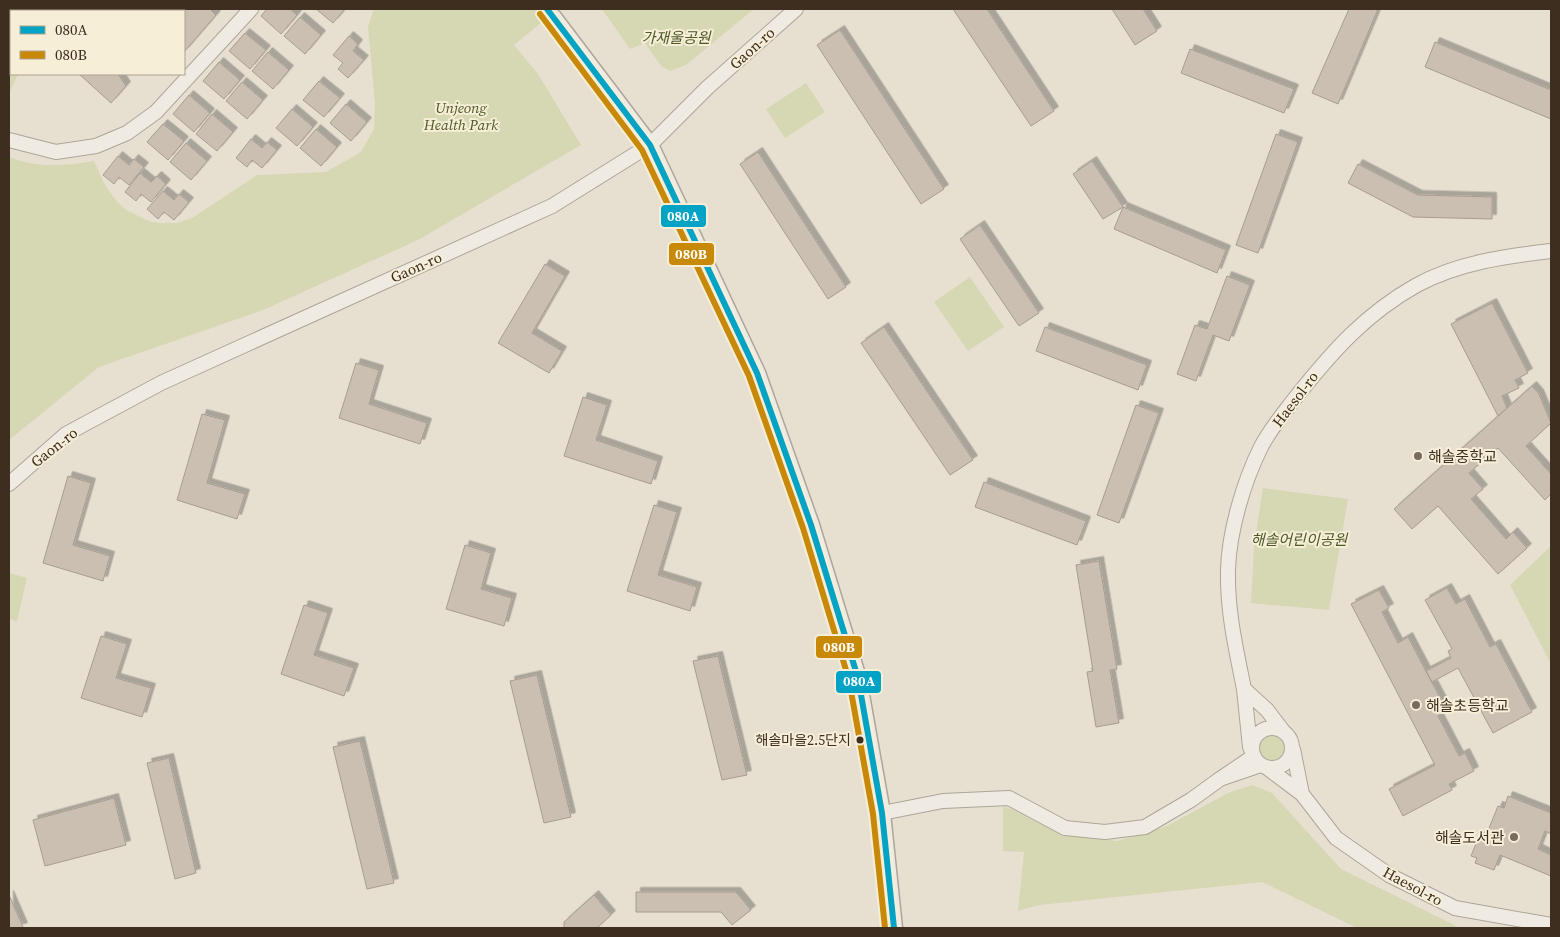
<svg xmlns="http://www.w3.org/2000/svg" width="1560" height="937" viewBox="0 0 1560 937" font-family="'Source Serif 4','Noto Sans KR',serif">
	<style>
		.green { fill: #d6d7b3 }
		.building { fill: #cbbfb2; stroke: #a89c90; filter: url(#shadow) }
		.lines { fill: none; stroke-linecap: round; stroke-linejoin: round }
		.minor-casing { stroke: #ada599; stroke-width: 16 }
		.tertiary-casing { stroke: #ada599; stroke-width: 19 }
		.minor { stroke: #efebe3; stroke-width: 14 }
		.tertiary { stroke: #efebe3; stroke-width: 16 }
		.bus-1-casing { stroke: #f7eed8; stroke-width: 10 }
		.bus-2-casing { stroke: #f7eed8; stroke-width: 10 }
		.bus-1 { stroke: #03a3c5; stroke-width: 6 }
		.bus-2 { stroke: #c88808; stroke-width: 6 }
		.poi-dot { fill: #786c5e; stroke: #f7eed8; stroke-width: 2 }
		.bus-dot { fill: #3d2e20; stroke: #f7eed8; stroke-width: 2 }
		.labels { text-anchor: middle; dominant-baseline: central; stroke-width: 4; stroke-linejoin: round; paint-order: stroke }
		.bus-label { font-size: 14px; fill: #3d2e20; stroke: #f7eed8; text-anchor: end }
		.park-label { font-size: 15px; font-style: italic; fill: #4d5a26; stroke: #f7eed8 }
		.street-label { font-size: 15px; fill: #3d2e20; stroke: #f7eed8 }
		.poi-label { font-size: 15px; fill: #3d2e20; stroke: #f7eed8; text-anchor: start }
		.line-badge { stroke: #f7eed8; stroke-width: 2 }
		.badge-label { font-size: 14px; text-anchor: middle; font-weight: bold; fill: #fff }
	</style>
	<defs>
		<filter id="shadow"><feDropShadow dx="4.5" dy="-4.5" stdDeviation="0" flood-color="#0004"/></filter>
	</defs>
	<rect width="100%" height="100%" fill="#e7e0d1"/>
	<path class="green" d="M9,9H49L48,11H11V74H18L9,94Z
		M374,9H558L514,45L538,74L581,145L418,240L263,310L99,367L9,440V157C36,168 66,166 94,161L104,183L114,198L126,210L151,222L163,223H177L192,218L257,175L326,172L361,152L374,129L375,104L368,27Z
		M602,9H754L686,65L670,71L661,66L645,43L630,49Z
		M806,83L825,112L785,138L766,109Z
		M970,277L1004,327L968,351L934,302Z
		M1263,488L1348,499L1329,610L1251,603L1254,547Z
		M1551,546V664L1510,585Z
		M9,573L27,578L17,621L9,619Z
		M1257 748a15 15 0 1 1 30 0a15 15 0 1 1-30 0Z
		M1252,785L1272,793L1341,869L1460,928H1357L1262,882L1039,905L1018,911L1024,852L1003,851V806L1088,838L1117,841L1167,826L1228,793Z"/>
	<path class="building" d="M75,9H112V11H74Z
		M160,9H210L216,15L184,52V11H158Z
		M267,9H290L297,15L281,34L261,16Z
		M316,9H345L333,23Z
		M953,9H987L1054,111L1031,126Z
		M1112,9H1143L1157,31L1135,45Z
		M1349,9H1378L1338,104L1312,93Z
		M300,17L321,35L305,54L284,36Z
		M840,30L944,189L921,204L817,45Z
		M245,33L266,50L250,69L229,51Z
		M349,36L358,44L353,51L364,60L348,78L338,69L343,63L333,55Z
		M1435,42L1551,90V119L1425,67Z
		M1190,49L1294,89L1284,113L1181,73Z
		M268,52L289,70L273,89L252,71Z
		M219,62L240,80L224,99L203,81Z
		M79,74H118L126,86L111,103Z
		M319,81L340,98L324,117L303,100Z
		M242,82L263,100L247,119L226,101Z
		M189,95L210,113L194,132L173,114Z
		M346,104L367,122L351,141L330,123Z
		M292,109L313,127L297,146L276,128Z
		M212,114L233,132L217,151L196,134Z
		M163,124L184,141L168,160L147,142Z
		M316,129L337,147L321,166L300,148Z
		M1276,134L1298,142L1258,253L1236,245Z
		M251,139L262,148L267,142L277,150L262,168L252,160L247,167L236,158Z
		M186,143L207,161L191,180L170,162Z
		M758,152L846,287L828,299L740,164Z
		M118,156L129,165L134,159L144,167L129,185L119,177L114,184L103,175Z
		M1092,161L1123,207L1103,219L1073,174Z
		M1358,164L1418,195L1492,197V219L1413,217L1348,183Z
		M140,173L151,182L157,176L166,184L151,202L141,194L136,201L125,192Z
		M163,191L174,200L179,194L189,202L174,220L164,212L158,219L147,209Z
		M1123,207L1226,250L1217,273L1114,229Z
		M980,225L1039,313L1019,326L960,239Z
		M545,264L565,276L532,333L562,351L549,373L498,343Z
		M1227,276L1250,285L1229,341L1213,335L1196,381L1177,374L1195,325L1207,329Z
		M1492,303L1528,373L1515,380L1519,388L1502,396L1507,408L1498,416L1451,324Z
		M884,327L973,460L950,475L861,343Z
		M1045,327L1147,365L1138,390L1036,351Z
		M356,363L379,370L369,404L427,423L420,444L339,418Z
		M1532,386L1539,394L1551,423L1526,446L1551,474V494L1545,500L1498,448L1469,473L1483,489L1471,499L1506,539L1513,532L1527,548L1498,574L1438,506L1412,529L1394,509Z
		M583,397L607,405L596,440L658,461L651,484L564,456Z
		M1136,405L1159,413L1119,523L1097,515Z
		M202,414L225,420L207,483L245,494L237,519L177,500Z
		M68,476L91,483L73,545L110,556L103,581L43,563Z
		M984,482L1086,521L1077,545L975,507Z
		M654,505L677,512L658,575L697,587L690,611L627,591Z
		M465,545L491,553L481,589L512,598L504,626L446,609Z
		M1099,561L1117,669L1110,670L1119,723L1096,727L1087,672L1093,671L1076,565Z
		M1447,588L1456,604L1465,599L1490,647L1496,644L1532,712L1493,733L1458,668L1432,682L1426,671L1451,658L1448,651L1452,649L1425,600Z
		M1379,590L1389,608L1382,612L1398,643L1408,637L1447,711L1438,716L1459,756L1465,753L1474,771L1449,784L1452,790L1403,816L1389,789L1435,765L1351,604Z
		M304,605L328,613L314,655L354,668L344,696L281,674Z
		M101,636L127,644L116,678L151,688L142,717L81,698Z
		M718,656L747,775L722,780L693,661Z
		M537,675L571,817L544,823L510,681Z
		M360,741L394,883L367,889L333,747Z
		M169,758L196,873L175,879L147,763Z
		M1508,796L1551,813V834L1545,831L1538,849L1551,855V876L1500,855L1494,870L1475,863L1477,858L1471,856L1479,836L1485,838L1498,806L1504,808Z
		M114,798L126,845L45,866L33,820Z
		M636,892H736L751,910L732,925L721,912H636Z
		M9,895L23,927L20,928H9Z
		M594,895L611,915L597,928H564V922Z"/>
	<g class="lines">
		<defs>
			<path id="minor" d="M9,140L56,152L96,146L127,133L156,112L251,9
				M9,484L66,434L161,383L552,206L650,145L707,88L796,9
				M1244,689C1236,649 1227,611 1228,570C1229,531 1244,481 1261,447C1270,429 1284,413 1296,397C1332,352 1365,314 1417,285C1457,263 1506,256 1551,251
				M1252 748a20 20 0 1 1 40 0a20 20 0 1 1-40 0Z
				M1293,749L1302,794
				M1261,765L1220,779L1254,756L1250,747L1244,689L1267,710L1283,731
				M1266,767L1302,794L1336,838L1389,875L1455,908L1551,925
				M882,813L943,801L1009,798L1065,828L1105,832L1145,827L1191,800L1220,779"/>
			<path id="tertiary" d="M553,17L650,145L757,373L811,525L858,678L882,813L894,928"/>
		</defs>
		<use href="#minor" class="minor-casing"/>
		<use href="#tertiary" class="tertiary-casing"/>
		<use href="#minor" class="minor"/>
		<use href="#tertiary" class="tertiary"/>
		<defs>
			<path id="bus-1" d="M547,9L650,145L757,373L811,525L858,678L882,813L894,928"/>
			<path id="bus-2" d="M540,14L642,150L749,376L803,528L849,680L873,814L885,928"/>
		</defs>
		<use href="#bus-1" class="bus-1-casing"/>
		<use href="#bus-2" class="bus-2-casing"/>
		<use href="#bus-1" class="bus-1"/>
		<use href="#bus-2" class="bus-2"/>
	</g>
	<g class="poi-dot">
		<circle cx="1418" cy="456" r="5"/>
		<circle cx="1416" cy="705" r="5"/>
		<circle cx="1514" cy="837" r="5"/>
	</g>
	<circle class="bus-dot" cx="860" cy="740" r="4.5"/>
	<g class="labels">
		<g class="bus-label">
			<text x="851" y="740">해솔마을2.5단지</text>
		</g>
		<g class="park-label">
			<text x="676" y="37">가재울공원</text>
			<text x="461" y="107">Unjeong<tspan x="461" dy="17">Health Park</tspan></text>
			<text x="1299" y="539">해솔어린이공원</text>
		</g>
		<g class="street-label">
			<text transform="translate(752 48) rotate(-42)">Gaon-ro</text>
			<text transform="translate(416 267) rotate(-24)">Gaon-ro</text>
			<text transform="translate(1295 399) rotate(-53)">Haesol-ro</text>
			<text transform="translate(54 447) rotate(-38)">Gaon-ro</text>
			<text transform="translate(1413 886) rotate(28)">Haesol-ro</text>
		</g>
		<g class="poi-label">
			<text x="1428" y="456">해솔중학교</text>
			<text x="1426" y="705">해솔초등학교</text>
			<text x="1504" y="837" text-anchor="end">해솔도서관</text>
		</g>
	</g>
	<g class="line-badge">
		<rect x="660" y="204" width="47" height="24" rx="5" fill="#03a3c5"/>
		<rect x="668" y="242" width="47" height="24" rx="5" fill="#c88808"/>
		<rect x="815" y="635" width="48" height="24" rx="5" fill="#c88808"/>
		<rect x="835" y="670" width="47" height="24" rx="5" fill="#03a3c5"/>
	</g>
	<g class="badge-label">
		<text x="683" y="221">080A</text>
		<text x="691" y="259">080B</text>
		<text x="839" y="652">080B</text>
		<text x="859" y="686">080A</text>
	</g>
	<rect width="1560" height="937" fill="none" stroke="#3d2e20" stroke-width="20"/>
	<rect x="10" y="10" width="175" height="65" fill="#f7eed8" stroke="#ada18e"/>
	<rect x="20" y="26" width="25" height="8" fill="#03a3c5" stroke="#ada18e"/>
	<text x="55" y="35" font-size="15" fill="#3d2e20">080A</text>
	<rect x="20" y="51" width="25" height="8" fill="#c88808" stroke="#ada18e"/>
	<text x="55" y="60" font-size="15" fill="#3d2e20">080B</text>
</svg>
